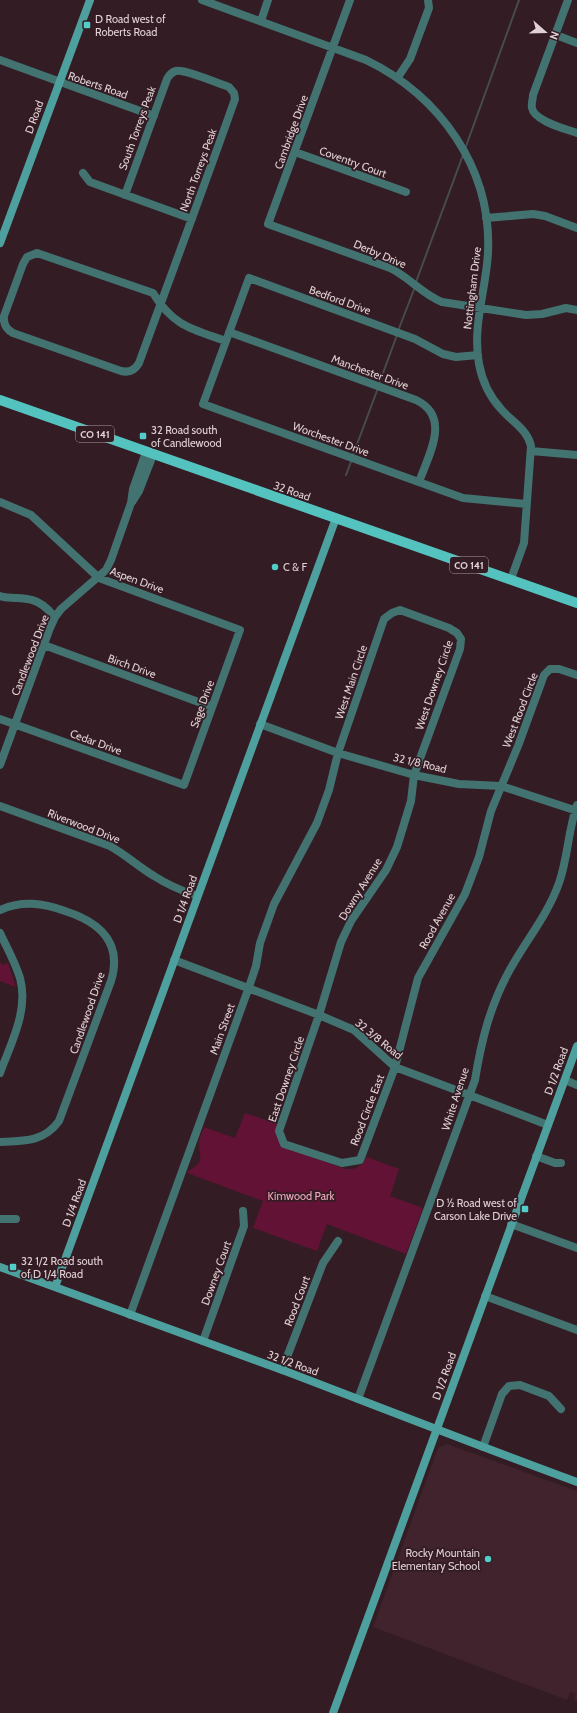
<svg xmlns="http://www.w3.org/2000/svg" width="577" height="1713" viewBox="0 0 577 1713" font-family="Cabin,sans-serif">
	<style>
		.built { fill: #41232d }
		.green { fill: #621234 }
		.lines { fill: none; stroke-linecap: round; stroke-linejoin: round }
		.stream { stroke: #464c4e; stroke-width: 2 }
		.street { stroke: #427371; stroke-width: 8 }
		.secondary { stroke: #4da09d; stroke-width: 8 }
		.primary { stroke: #54c2bf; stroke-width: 10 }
		.poi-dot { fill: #53cdca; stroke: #331c23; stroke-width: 1.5 }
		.labels { text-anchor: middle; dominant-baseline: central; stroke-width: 3.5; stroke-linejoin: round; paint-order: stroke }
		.shield { fill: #331c23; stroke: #ad9aa0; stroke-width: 1 }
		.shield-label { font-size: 10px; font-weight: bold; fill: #e1d0d5 }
		.poi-label { font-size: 11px; fill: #e1d0d5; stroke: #331c23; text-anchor: start }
		.street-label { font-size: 11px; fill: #e1d0d5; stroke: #331c23 }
		.park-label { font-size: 11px; fill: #f3abc0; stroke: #331c23 }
	</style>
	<rect width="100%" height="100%" fill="#331c23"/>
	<path class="built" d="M447,1444L577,1491V1701L574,1700L576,1694L570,1692L567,1700L373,1627L438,1448Z"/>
	<path class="green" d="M0,961L2,965L8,963L16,987L0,981Z
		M245,1113L277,1124C274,1134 277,1142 286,1148L346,1169C355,1170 362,1166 367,1157L399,1169L390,1196L423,1208L406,1254L327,1224L317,1251L253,1228L263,1201L187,1173C190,1168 196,1168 199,1162C202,1157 199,1152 199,1146C198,1140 202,1133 204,1127L235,1138Z"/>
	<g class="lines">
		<path class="stream" d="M465,149L519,0
			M416,282L463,155
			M398,331L415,287
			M379,384L397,335
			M353,455L378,388
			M346,475L352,459"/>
		<path class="street" d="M202,0L366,60C440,96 492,168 488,253C486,290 472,326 479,364C482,380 490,397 501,409C512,422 527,429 531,446L524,543L511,579
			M350,0L268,224L390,268C409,277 422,294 442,302L526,315L542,314L566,308L577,310
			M568,0L533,95C533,99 531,104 532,108C534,121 566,129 577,133
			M261,21L268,0
			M556,35L577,43
			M0,60L154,116
			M398,77L410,59L429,8L428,0
			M295,152L406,192
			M83,173L90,182L192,219
			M125,195L167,79C169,75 172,72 176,71C185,69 219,84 229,87L234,93L235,99C210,170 184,240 158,311L139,363C135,370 129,373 121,371L13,333C6,329 3,324 4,316L23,264L27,257L37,253L153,293C173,326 192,329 226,341
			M486,218L533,214L545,216L577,228
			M229,332L416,400C452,417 428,456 419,482
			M478,355L456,357L443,354L415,339L249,278L203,404L463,498L526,504
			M531,451L577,455
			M0,502L31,515L99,578L240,630L184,785L0,719
			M132,502L139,491L153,455
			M0,596C11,599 22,597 32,600C41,602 49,610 55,617
			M44,645L212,707
			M260,724L338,753L414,775L459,784L501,786L577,811
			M0,765L50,628L55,617L61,609L106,570L111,560L131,503L133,489L146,452
			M0,806L110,846C126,855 139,867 154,876C168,885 182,891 197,896
			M0,910C22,900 43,903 65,911C99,922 123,942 111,981L59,1121C44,1142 24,1141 0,1142
			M0,933C7,948 15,962 20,978C29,1010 11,1043 0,1073
			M174,960L319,1015L354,1030L395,1067L548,1125
			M565,1080L577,1085
			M536,1156L555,1163H561
			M0,1219H16
			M511,1224L577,1248
			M485,1296L577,1330
			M130,1315L249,987L256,966L260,943L274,904L317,823L329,790L338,753L384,619L392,613L400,610L449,628L457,633L461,639L460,649L414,775L411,801L397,847L386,870L351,921L341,942L319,1015L279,1131L284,1144L342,1163L360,1160L395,1067L418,978L465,894L479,857L491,811L518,746L544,675L550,669H559L577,675
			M203,1341L244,1226L243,1211
			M282,1370L323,1263L338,1241
			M358,1399L475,1080C481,1043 489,1009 507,975C523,944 547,917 559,883C568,858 568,830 577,805
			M483,1447L502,1394L509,1386L520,1385L549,1396L561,1409"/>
		<path class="secondary" d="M0,243L90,0
			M0,1267C95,1302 190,1336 285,1371C382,1408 479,1446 577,1482
			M55,1287L336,518
			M333,1713L577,1046"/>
		<path class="primary" d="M0,400L577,603"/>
	</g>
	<g class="poi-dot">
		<rect x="83" y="21" width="8" height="8" rx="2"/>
		<rect x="139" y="432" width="8" height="8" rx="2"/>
		<circle cx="275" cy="567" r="4"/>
		<rect x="521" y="1205" width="8" height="8" rx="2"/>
		<rect x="9" y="1263" width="8" height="8" rx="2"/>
		<circle cx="488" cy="1559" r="4"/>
	</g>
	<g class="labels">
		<g class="shield">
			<rect x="76" y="426" width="38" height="16" rx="3"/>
			<rect x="450" y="557" width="38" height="16" rx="3"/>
		</g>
		<g class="shield-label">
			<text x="95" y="434">CO 141</text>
			<text x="469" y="565">CO 141</text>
		</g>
		<g class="poi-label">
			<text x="95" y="19">D Road west of<tspan x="95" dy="13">Roberts Road</tspan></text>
			<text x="151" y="430">32 Road south<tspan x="151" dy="13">of Candlewood</tspan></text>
			<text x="283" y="567">C &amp; F</text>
			<text x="517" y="1203" text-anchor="end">D ½ Road west of<tspan x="517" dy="13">Carson Lake Drive</tspan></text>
			<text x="21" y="1261">32 1/2 Road south<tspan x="21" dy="13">of D 1/4 Road</tspan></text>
			<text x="480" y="1553" text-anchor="end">Rocky Mountain<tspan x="480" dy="13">Elementary School</tspan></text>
		</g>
		<g class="street-label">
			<text transform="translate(98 85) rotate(19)">Roberts Road</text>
			<text transform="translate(34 117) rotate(-70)">D Road</text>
			<text transform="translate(137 128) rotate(-70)">South Torreys Peak</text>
			<text transform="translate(291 132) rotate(-70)">Cambridge Drive</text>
			<text transform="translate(353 162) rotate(20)">Coventry Court</text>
			<text transform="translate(198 170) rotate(-70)">North Torreys Peak</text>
			<text transform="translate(380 254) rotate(23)">Derby Drive</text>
			<text transform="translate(472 288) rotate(-83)">Nottingham Drive</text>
			<text transform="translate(340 300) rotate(20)">Bedford Drive</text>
			<text transform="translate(370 372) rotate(20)">Manchester Drive</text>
			<text transform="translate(331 439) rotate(20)">Worchester Drive</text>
			<text transform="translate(292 491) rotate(19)">32 Road</text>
			<text transform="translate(137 580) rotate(20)">Aspen Drive</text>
			<text transform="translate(30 655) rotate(-69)">Candlewood Drive</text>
			<text transform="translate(132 666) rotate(20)">Birch Drive</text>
			<text transform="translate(351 682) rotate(-71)">West Main Circle</text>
			<text transform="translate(434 685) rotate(-71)">West Downey Circle</text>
			<text transform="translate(202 704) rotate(-70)">Sage Drive</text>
			<text transform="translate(520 710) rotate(-69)">West Rood Circle</text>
			<text transform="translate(96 742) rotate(20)">Cedar Drive</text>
			<text transform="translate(420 763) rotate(13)">32 1/8 Road</text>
			<text transform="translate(84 826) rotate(21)">Riverwood Drive</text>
			<text transform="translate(360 889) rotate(-58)">Downy Avenue</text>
			<text transform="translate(185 899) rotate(-70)">D 1/4 Road</text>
			<text transform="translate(437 921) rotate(-61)">Rood Avenue</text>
			<text transform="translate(87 1013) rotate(-71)">Candlewood Drive</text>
			<text transform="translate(222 1029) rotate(-70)">Main Street</text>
			<text transform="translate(379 1039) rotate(39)">32 3/8 Road</text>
			<text transform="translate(556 1071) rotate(-70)">D 1/2 Road</text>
			<text transform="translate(286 1079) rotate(-71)">East Downey Circle</text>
			<text transform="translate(455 1099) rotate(-72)">White Avenue</text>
			<text transform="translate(367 1110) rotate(-69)">Rood Circle East</text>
			<text transform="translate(74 1203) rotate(-70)">D 1/4 Road</text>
			<text transform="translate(216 1273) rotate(-70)">Downey Court</text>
			<text transform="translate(297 1301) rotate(-69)">Rood Court</text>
			<text transform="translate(293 1363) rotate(20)">32 1/2 Road</text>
			<text transform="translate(444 1376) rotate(-70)">D 1/2 Road</text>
		</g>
		<g class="park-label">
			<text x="301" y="1196">Kimwood Park</text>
		</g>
	</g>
	<g transform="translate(545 32) rotate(110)" stroke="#331c23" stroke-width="3" paint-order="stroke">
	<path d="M0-3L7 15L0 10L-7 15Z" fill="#e1d0d5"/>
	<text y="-6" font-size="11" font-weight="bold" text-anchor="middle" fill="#e1d0d5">N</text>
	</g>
</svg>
